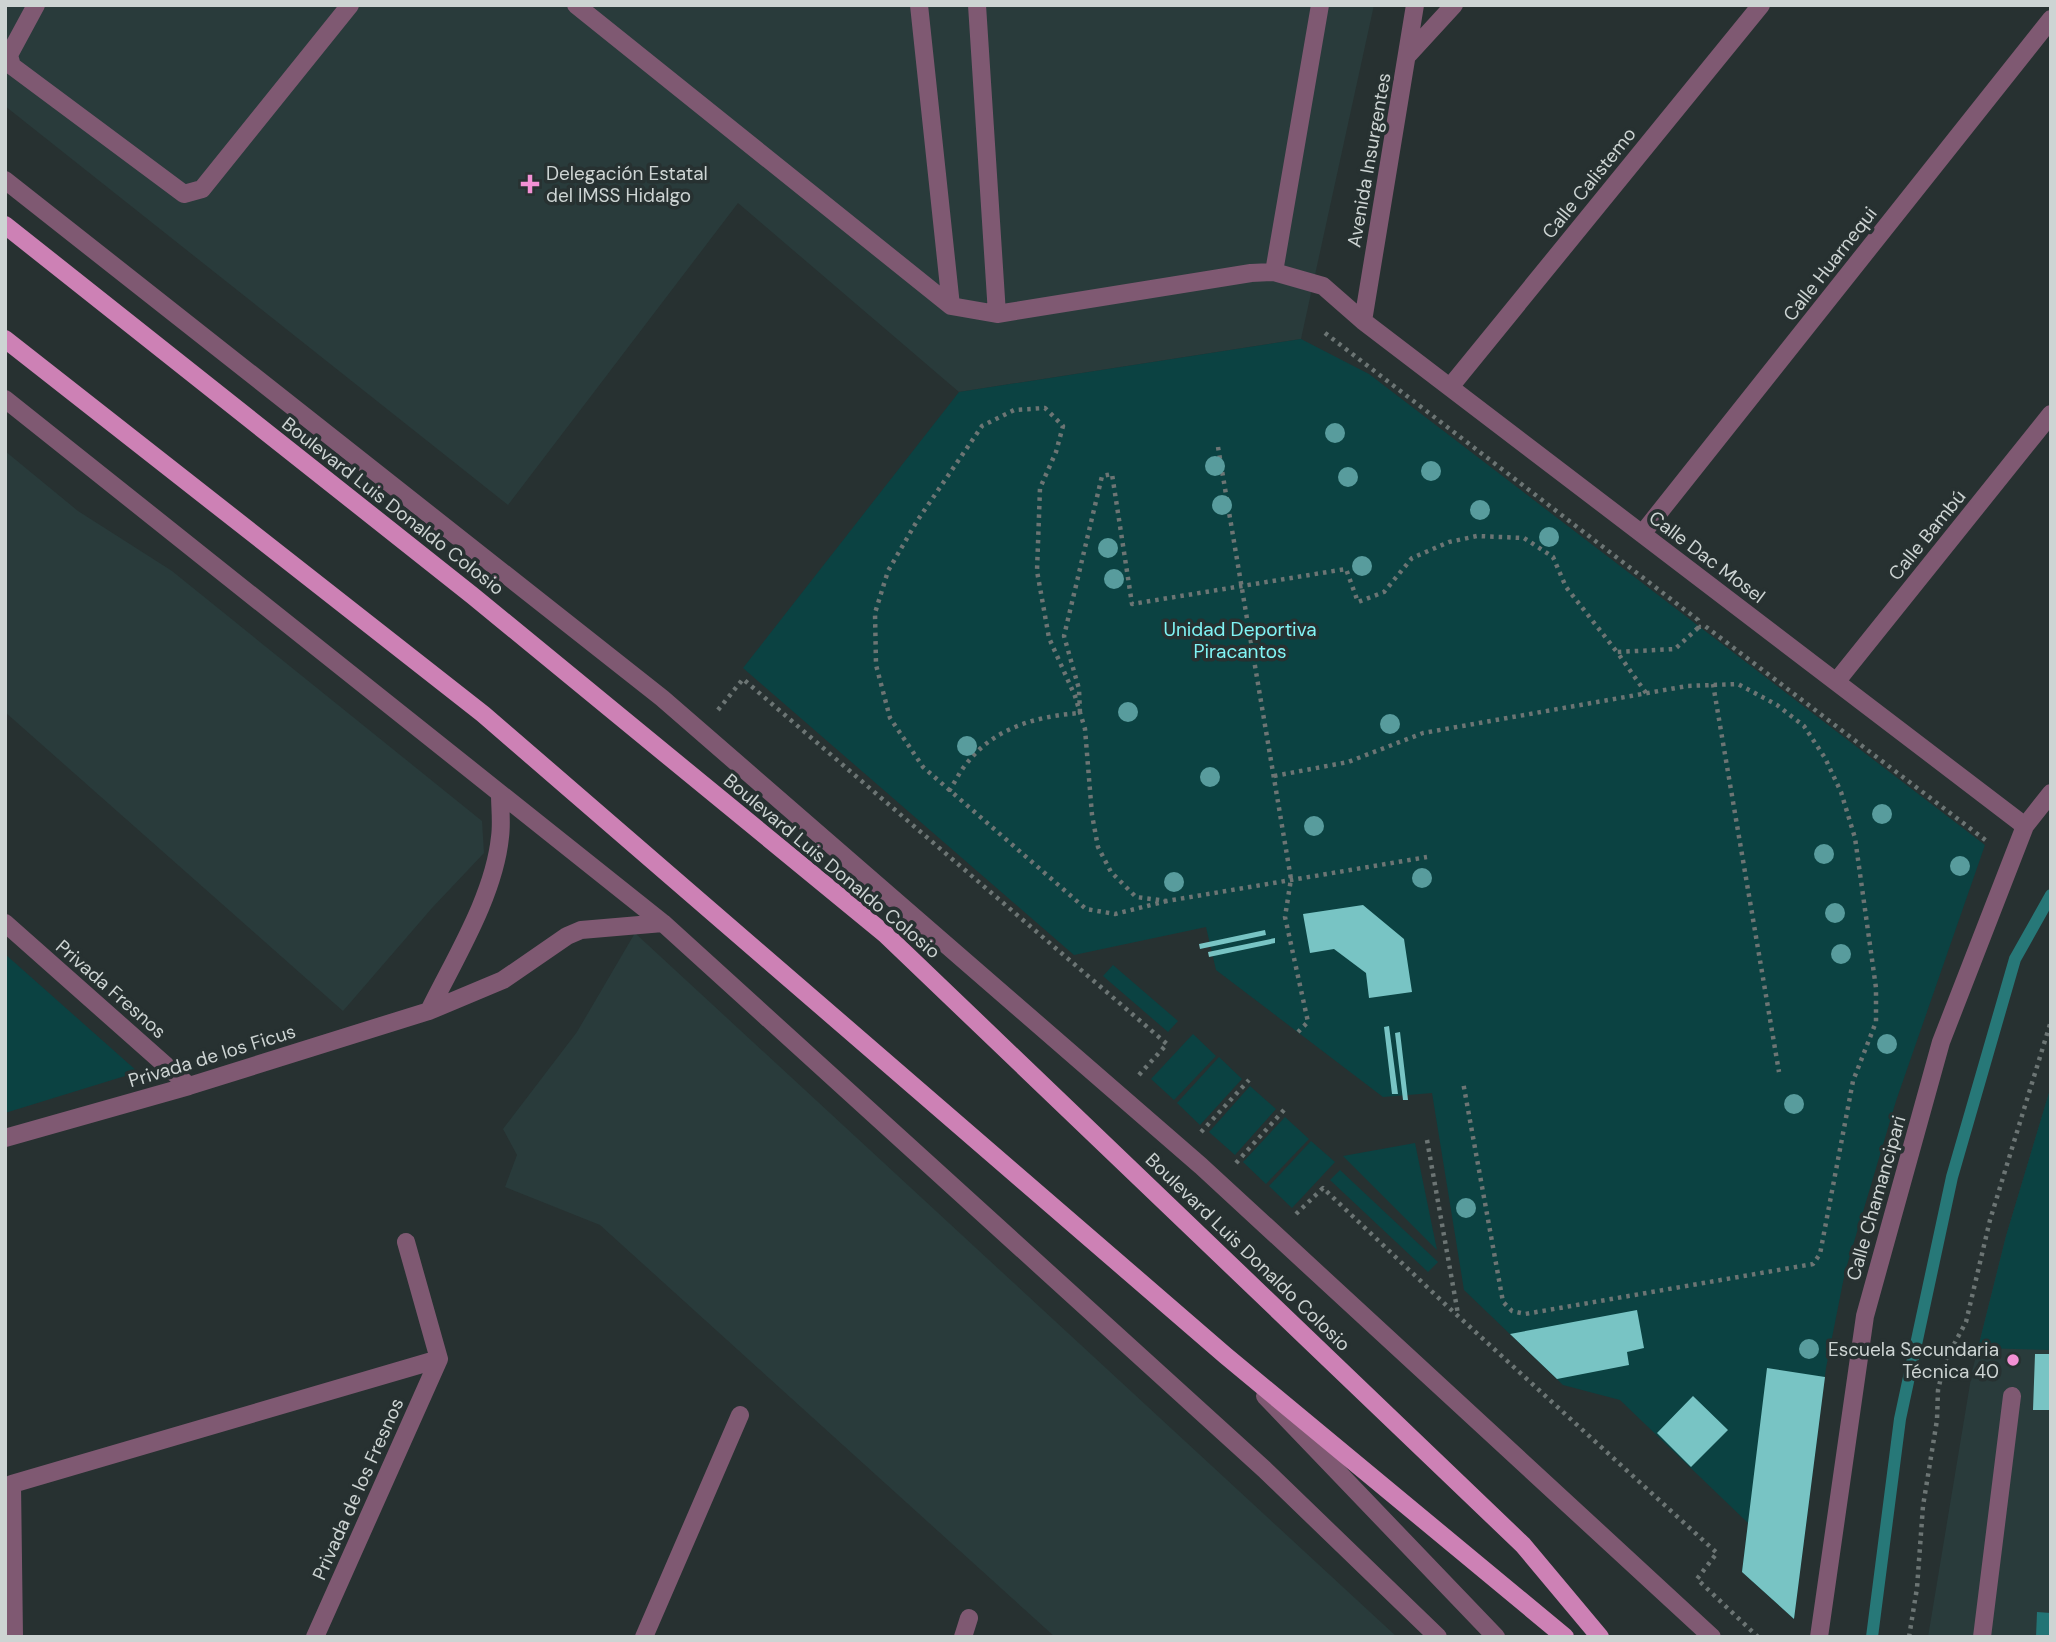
<svg xmlns="http://www.w3.org/2000/svg" width="2056" height="1642" viewBox="0 0 2056 1642" font-family="'DM Sans',sans-serif">
	<style>
		.built { fill: #293b3b }
		.green { fill: #0b4242 }
		.forest { fill: #227475 }
		.lines { fill: none; stroke-linecap: round; stroke-linejoin: round }
		.stream { stroke: #277878; stroke-width: 12 }
		.building { fill: #78c4c4 }
		.path { stroke: #6c7574; stroke-width: 4.5; stroke-dasharray: 3.5 5; stroke-linecap: butt }
		.minor { stroke: #7f5972; stroke-width: 18 }
		.major { stroke: #cd81b5; stroke-width: 18 }
		.tree { fill: #589c9d }
		.poi-dot { fill: #f391d5; stroke: #273131; stroke-width: 2.5 }
		.labels { text-anchor: middle; dominant-baseline: central; stroke-width: 7; stroke-linejoin: round; paint-order: stroke }
		.street-label { font-size: 19px; fill: #cdd4d3; stroke: #273131 }
		.poi-label { font-size: 19px; fill: #cdd4d3; stroke: #273131; text-anchor: start }
		.park-label { font-size: 19px; fill: #80f4f5; stroke: #273131 }
	</style>
	<rect width="100%" height="100%" fill="#273131"/>
	<path class="built" d="M5,5H1374L1301,339L959,392L738,203L508,505L5,106Z
		M5,451L78,511L172,571L482,821L484,853L432,908L343,1011L5,712Z
		M635,933L1397,1637H1055L600,1225L505,1187L517,1155L503,1129L577,1032Z
		M2051,1086V1637H1928L1972,1372L2006,1236Z"/>
	<path class="green" d="M1301,339L1369,374L1985,845L1896,1101L1845,1272L1826,1368L1794,1619L1742,1572L1748,1523L1620,1400L1563,1385L1464,1290L1432,1093L1383,1097L1216,970L1206,927L1074,955L743,668L959,392Z
		M5,954L138,1072L5,1113Z
		M1113,965L1178,1021L1168,1032L1103,976Z
		M1193,1034L1216,1056L1174,1100L1151,1079Z
		M1219,1057L1242,1079L1200,1125L1177,1103Z
		M1250,1086L1276,1109L1235,1155L1209,1132Z
		M2051,1086V1350L1978,1348L2006,1236Z
		M1285,1117L1309,1139L1266,1184L1243,1162Z
		M1311,1141L1335,1162L1292,1208L1269,1186Z
		M1415,1143L1437,1250L1343,1156Z
		M1340,1170L1438,1262L1428,1272L1330,1180Z"/>
	<path class="forest" d="M2037,1612L2051,1613V1637H2036Z"/>
	<g class="lines">
		<path class="stream" d="M1872,1637L1900,1419L1952,1177L2015,959L2051,895"/>
	</g>
	<path class="building" d="M1363,905L1404,939L1412,992L1369,998L1366,973L1334,949L1310,953L1303,914Z
		M1265,930L1266,935L1200,949L1199,944Z
		M1275,938V943L1209,957L1208,952Z
		M1389,1026L1398,1094H1392L1384,1027Z
		M1400,1032L1408,1100H1403L1395,1033Z
		M1637,1310L1644,1348L1627,1352L1629,1365L1557,1379L1510,1334Z
		M2035,1354H2051V1410H2033Z
		M1767,1368L1825,1377L1794,1619L1742,1572Z
		M1693,1396L1728,1430L1691,1467L1657,1433Z"/>
	<g class="lines">
		<path class="path" d="M1325,333L1698,620L1699,627L1705,626L1988,842
			M1218,447L1291,879L1285,917L1308,1022L1298,1032
			M1713,684L1779,1072
			M1646,693L1617,652L1675,649L1699,627
			M718,710L743,679L1167,1044L1138,1076
			M1274,776L1348,762L1423,733L1687,686L1738,684L1777,705L1804,726L1825,758L1841,792L1855,838L1876,988V1022L1853,1081L1820,1254L1813,1264L1525,1314L1512,1311L1503,1302L1463,1082
			M949,791C955,782 960,771 967,763C994,728 1037,716 1080,713L1079,689L1064,636L1102,476L1112,474L1132,604L1346,569L1358,602L1384,592L1412,558L1449,542L1477,536L1524,538L1553,557L1566,587L1617,652
			M1167,901L1115,914L1086,909L923,767L890,718L876,665L875,613L888,571L917,521L982,426L1014,410L1045,408L1063,426L1056,452L1040,488L1037,571L1049,638L1075,696L1085,729L1092,815L1098,847L1111,872L1136,897L1167,901L1427,857
			M1201,1132L1249,1080
			M1427,1140L1458,1314
			M1236,1163L1284,1110
			M1296,1214L1323,1188L1446,1305L1717,1553L1697,1579L1758,1637
			M1909,1637L1917,1588L1923,1506L1937,1420L1938,1390L1945,1361L1966,1322L1990,1220L2051,1021"/>
		<path class="minor" d="M36,5L9,55L12,66L184,194L202,189L350,5
			M576,5L951,306L997,314L1251,273L1274,272L1320,5
			M919,5L951,306
			M977,5L997,314
			M1409,54L1454,5
			M5,180L662,698L1201,1166L1712,1637
			M1274,272L1323,286L1363,321L2025,826
			M1363,321L1415,5
			M1450,387L1761,5
			M5,399L663,923L1264,1469L1438,1637
			M1642,534L2051,19
			M1836,682L2051,414
			M5,923L189,1086
			M429,1011C455,958 494,896 500,837C502,823 500,808 500,794
			M5,1138L189,1086L429,1011L503,980L567,936L581,930L663,923
			M406,1242L439,1359
			M1265,1396L1496,1637
			M14,1637L12,1484L439,1359
			M315,1637L439,1359
			M644,1637L740,1415
			M963,1637L969,1618
			M1819,1637L1865,1316L1941,1042L2025,826L2051,793
			M1982,1637L2012,1396"/>
		<path class="major" d="M5,225L473,596L885,934L1523,1545L1600,1637
			M5,339L483,714L1226,1356L1565,1637"/>
	</g>
	<g class="tree">
		<circle cx="1335" cy="433" r="10"/>
		<circle cx="1215" cy="466" r="10"/>
		<circle cx="1431" cy="471" r="10"/>
		<circle cx="1348" cy="477" r="10"/>
		<circle cx="1222" cy="505" r="10"/>
		<circle cx="1480" cy="510" r="10"/>
		<circle cx="1549" cy="537" r="10"/>
		<circle cx="1108" cy="548" r="10"/>
		<circle cx="1362" cy="566" r="10"/>
		<circle cx="1114" cy="579" r="10"/>
		<circle cx="1128" cy="712" r="10"/>
		<circle cx="1390" cy="724" r="10"/>
		<circle cx="967" cy="746" r="10"/>
		<circle cx="1210" cy="777" r="10"/>
		<circle cx="1882" cy="814" r="10"/>
		<circle cx="1314" cy="826" r="10"/>
		<circle cx="1824" cy="854" r="10"/>
		<circle cx="1960" cy="866" r="10"/>
		<circle cx="1422" cy="878" r="10"/>
		<circle cx="1174" cy="882" r="10"/>
		<circle cx="1835" cy="913" r="10"/>
		<circle cx="1841" cy="954" r="10"/>
		<circle cx="1887" cy="1044" r="10"/>
		<circle cx="1794" cy="1104" r="10"/>
		<circle cx="1466" cy="1208" r="10"/>
		<circle cx="1809" cy="1349" r="10"/>
	</g>
	<g class="poi-dot">
		<path d="M526.5 173.5h7v7h7v7h-7v7h-7v-7h-7v-7h7z"/>
		<circle cx="2013" cy="1360" r="7"/>
	</g>
	<g class="labels">
		<g class="street-label">
			<text transform="translate(1369 160) rotate(-80)">Avenida Insurgentes</text>
			<text transform="translate(1589 183) rotate(-51)">Calle Calistemo</text>
			<text transform="translate(1830 264) rotate(-52)">Calle Huarnequi</text>
			<text transform="translate(393 506) rotate(38)">Boulevard Luis Donaldo Colosio</text>
			<text transform="translate(1927 535) rotate(-51)">Calle Bambú</text>
			<text transform="translate(1707 557) rotate(37)">Calle Dac Mosel</text>
			<text transform="translate(832 866) rotate(40)">Boulevard Luis Donaldo Colosio</text>
			<text transform="translate(111 989) rotate(41)">Privada Fresnos</text>
			<text transform="translate(212 1056) rotate(-17)">Privada de los Ficus</text>
			<text transform="translate(1876 1198) rotate(-74)">Calle Chamancipari</text>
			<text transform="translate(1248 1252) rotate(44)">Boulevard Luis Donaldo Colosio</text>
			<text transform="translate(358 1489) rotate(-66)">Privada de los Fresnos</text>
		</g>
		<g class="poi-label">
			<text x="546" y="173">Delegación Estatal<tspan x="546" dy="22">del IMSS Hidalgo</tspan></text>
			<text x="1999" y="1349" text-anchor="end">Escuela Secundaria<tspan x="1999" dy="22">Técnica 40</tspan></text>
		</g>
		<g class="park-label">
			<text x="1240" y="629">Unidad Deportiva<tspan x="1240" dy="22">Piracantos</tspan></text>
		</g>
	</g>
	<rect width="2056" height="1642" fill="none" stroke="#cdd4d3" stroke-width="14"/>
</svg>
